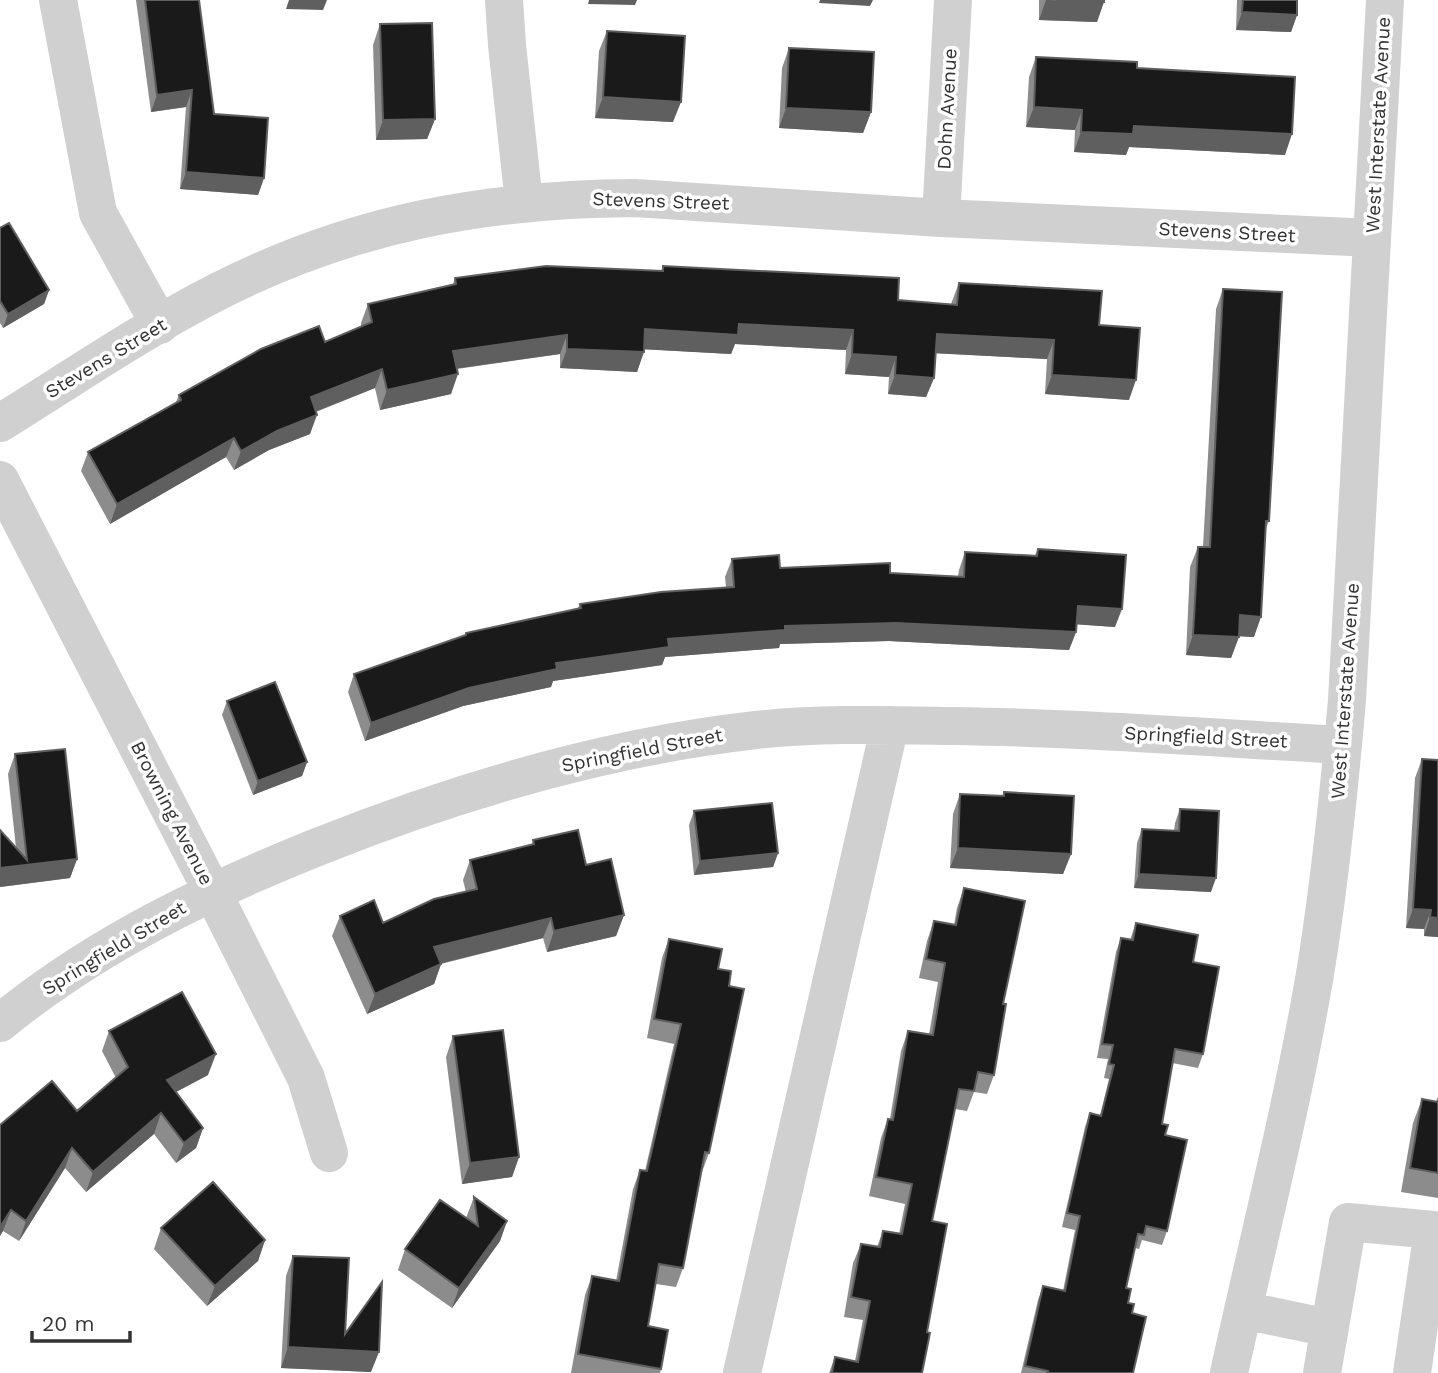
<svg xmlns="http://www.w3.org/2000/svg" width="1438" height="1373" viewBox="0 0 1438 1373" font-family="'Work Sans',sans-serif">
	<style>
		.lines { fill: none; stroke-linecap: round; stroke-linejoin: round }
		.minor { stroke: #d0d0d0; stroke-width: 38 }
		.wall { fill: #8c8c8c }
		.shaded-wall { fill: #5f5f5f }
		.building { fill: #1a1a1a; stroke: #5f5f5f; stroke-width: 2 }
		.labels { text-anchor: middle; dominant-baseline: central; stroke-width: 7; stroke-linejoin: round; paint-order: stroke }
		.street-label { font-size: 19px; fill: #333; stroke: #fff }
	</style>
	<rect width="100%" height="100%" fill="#fff"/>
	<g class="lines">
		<path class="minor" d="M58,0L98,213L160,325
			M504,0L507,45L524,203
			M941,218L953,0
			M0,423C71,379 144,329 219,291C353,223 485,199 635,198L941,218L1372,238
			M0,480L212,891L306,1078L329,1153
			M0,1023C95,945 207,891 320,846C461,790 606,747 756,730C822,723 888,725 954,726C1084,728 1213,738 1343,745
			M1243,1310L1329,1328
			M742,1373L890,725
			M1229,1373C1258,1240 1292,1108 1315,974C1330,883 1339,792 1347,700L1385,0
			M1322,1373L1348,1222L1433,1230L1412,1373"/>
	</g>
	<path class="wall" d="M136,0H199L214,114L264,178L258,195L180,189L186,107L151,112Z
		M1039,0H1104L1097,22L1039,20Z
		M1237,0H1297V15L1291,32L1236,30Z
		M380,24L435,119L427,139L376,140L373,45Z
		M607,31L673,122L595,118L599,51Z
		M789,48L871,112L863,133L779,128L782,68Z
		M1036,57L1137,68L1285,155L1129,147L1126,155L1074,152L1075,130L1026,127L1029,77Z
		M0,228L49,290L44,304L3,328L0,323Z
		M663,266L898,300L951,304L959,283L1099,325L1129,400L1045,394L1047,359L935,353L934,378L926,397L888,394L889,377L845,374L846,350L735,344L731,354L644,349L637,372L560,368V354L457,369L451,394L380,410L375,388L316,412L310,434L269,450L234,470L226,457L110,524L81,471L88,452L176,402L179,395L325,342L361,327V323L368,304L453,284L455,278L661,271Z
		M1223,289L1269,521L1266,528L1254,637L1239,636L1231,658L1186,655L1190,567L1198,547H1203L1216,309Z
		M1038,549L1115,627L1076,624V632L1069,650L889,641L780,644L779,648L665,657L662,665L553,681L551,687L463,706L365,741L348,692L354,674L464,636L466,633L578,608L580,604L726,587L725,577L732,559L780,568L958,576L959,570L965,552L1035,555Z
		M227,701L307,762L302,776L253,795L222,715Z
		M15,754L77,859L70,878L0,887L16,848L8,774Z
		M1438,757V937L1424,936V929L1406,928L1415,778L1422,759L1438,760Z
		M1004,792L1071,854L1063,874L950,868L953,814L960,794L1002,796Z
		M1180,809L1211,892L1134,888L1137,843L1142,829L1174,831L1175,823Z
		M694,811L778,853L773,867L694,875L689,825Z
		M533,840L586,865L624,915L616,936L547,952L543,938L441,964L434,984L367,1014L332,936L340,916L383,923L466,892L463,880L470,860L532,845Z
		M964,888L1003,1004L994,1075L987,1094L974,1092L967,1111L955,1109L932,1221L927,1332L922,1373H829L835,1357L855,1361L863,1320L844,1317L853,1263L861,1244L877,1247L883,1231L899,1234L905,1204L869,1196L881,1138L888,1119H890L901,1051L908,1031L929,1035L938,982L919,978L927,941L934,921L954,925L957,908Z
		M1136,923L1193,962L1203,1054L1198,1068L1172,1063L1162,1124L1165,1135L1167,1231L1162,1245L1142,1240L1139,1249L1135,1248L1126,1288L1128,1303L1132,1313L1133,1373H1021L1038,1300L1043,1286L1063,1291L1075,1230L1062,1227L1085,1127L1090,1113L1100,1116L1109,1079L1104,1078L1108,1059L1097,1058L1116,952L1121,938L1130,940Z
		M669,939L718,969L729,986L709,1153L702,1172L683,1268L676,1287L656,1284L648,1326L661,1369L660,1373H571L585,1295L592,1276L616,1281L633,1189L640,1170L645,1171L674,1044L647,1038L662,958Z
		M109,1031L208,1075L176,1092L203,1128L196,1148L176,1163L154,1134L86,1192L65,1168L19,1241L3,1231L0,1236V1125L77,1111L116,1078L102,1051Z
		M453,1036L519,1157L512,1177L462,1184L446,1057Z
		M1438,1097V1198L1401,1192L1413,1123L1422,1099L1436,1101Z
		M474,1197L507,1221L500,1241L452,1308L398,1270L405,1249L466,1218Z
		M161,1228L265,1240L258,1261L207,1306L154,1249Z
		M293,1256L345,1334L371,1372L281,1368L286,1276Z"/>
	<path class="shaded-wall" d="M289,0H327L323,10L286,9Z
		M589,0H637L635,5L588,4Z
		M820,0H873L870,6L819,3Z
		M1046,0L1104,2L1097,22L1039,20Z
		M1242,12L1297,15L1291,32L1236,30Z
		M192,90L186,107L151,112L157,95Z
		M603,97L681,102L673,122L595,118Z
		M1034,107L1082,110L1075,130L1026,127Z
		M786,108L871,112L863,133L779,128Z
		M435,119L427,139L376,140L383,120Z
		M1134,126L1292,134L1285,155L1129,147L1126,155L1074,152L1081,132Z
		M186,172L264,178L258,195L180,189Z
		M49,290L44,304L3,328L8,314Z
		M739,324L853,330L846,350L735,344L731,354L638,349L645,329Z
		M937,334L1054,340L1047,359L930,353Z
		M567,335L560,354L446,370L453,351Z
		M567,349L644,352L637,372L560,368Z
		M852,354L896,357L889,377L845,374Z
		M382,369L375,388L304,416L311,397Z
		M458,374L451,394L380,410L387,390Z
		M895,375L934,378L926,397L888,394Z
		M1052,375L1136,380L1129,400L1045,394Z
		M317,415L310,434L269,450L234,470L241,451L277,431Z
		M234,438L226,457L110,524L117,504Z
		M1078,606L1122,609L1115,627L1071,624Z
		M1240,615L1261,617L1254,637L1232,636Z
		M896,623L1076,632L1069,650L889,641L780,644L779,648L665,657L662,665L553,681L551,687L463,706L365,741L371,723L469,688L556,663L668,639L785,626Z
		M1193,635L1239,637L1231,658L1186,655Z
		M307,762L302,776L253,795L258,781Z
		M958,848L1071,854L1063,874L950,868Z
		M778,853L773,867L694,875L700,861Z
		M77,859L70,878L0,887V868Z
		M1139,874L1216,878L1211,892L1134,888Z
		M1413,909L1431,910L1424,929L1406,928Z
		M624,915L616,936L547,952L554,931Z
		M1430,917L1438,918V937L1424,936Z
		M551,918L543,938L426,967L434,947Z
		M441,964L434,984L367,1014L375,994Z
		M216,1054L208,1075L159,1101L167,1080Z
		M161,1113L154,1134L86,1192L93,1172Z
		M203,1128L196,1148L176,1163L184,1143Z
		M72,1148L65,1168L19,1241L26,1221Z
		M519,1157L512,1177L462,1184L470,1163Z
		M11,1210L3,1231L0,1236V1227Z
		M507,1221L500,1241L452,1308L459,1288Z
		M265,1240L258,1261L207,1306L215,1286Z
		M288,1347L379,1352L371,1372L281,1368Z"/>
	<path class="building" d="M145,0H199L214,114L268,118L264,178L186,172L192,90L157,95Z
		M1056,0H1104V2Z
		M1243,0H1297V15L1242,12Z
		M432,23L435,119L383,120L380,24Z
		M607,31L685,36L681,102L603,97Z
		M789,48L874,52L871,112L786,108Z
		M1036,57L1137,62V68L1295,77L1292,134L1134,126L1133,134L1081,132L1082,110L1034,107Z
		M9,223L49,290L8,314L0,301V228Z
		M546,266L663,271V266L899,278L898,300L957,305L959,283L1102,291L1099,325L1140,328L1136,380L1052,375L1054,340L937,334L934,378L895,375L896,357L852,354L853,330L739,324L738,335L645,329L644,352L567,349V335L453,351L458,374L387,390L382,369L311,397L317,415L277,431L241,451L234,438L117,504L88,452L181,400L179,395L261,349L319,326L325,342L372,322L368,304L456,284L455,278Z
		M1223,289L1282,292L1269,521H1266L1261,617L1240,615L1239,637L1193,635L1198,547H1210Z
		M1038,549L1126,555L1122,609L1078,606L1076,632L896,623L785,626V630L668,639L669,647L556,663L557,669L469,688L371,723L354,674L466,635V633L581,608L580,604L661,592L734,587L732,559L779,555L780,568L890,563V573L964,577L965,552L1037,556Z
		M275,682L307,762L258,781L227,701Z
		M65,749L77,859L0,868V830L27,860L15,754Z
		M1422,759L1438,760V918L1430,917L1431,910L1413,909Z
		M1004,792L1074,796L1071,854L958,848L960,794L1004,796Z
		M772,803L778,853L700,861L694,811Z
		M1180,809L1219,811L1216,878L1139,874L1142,829L1179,831Z
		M578,830L586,865L611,859L624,915L554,931L551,918L434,947L441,964L375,994L340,916L374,900L383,923L434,899L477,889L470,860L534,844L533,840Z
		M964,888L1025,901L1003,1004H1006L994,1075L978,1072L974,1091L959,1089L932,1221L947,1224L927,1332L930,1333L922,1373H832L835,1357L858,1362L870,1301L851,1297L861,1244L880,1247L883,1231L902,1234L912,1184L876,1177L888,1119L893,1120L908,1031L933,1035L945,963L926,959L934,921L956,925Z
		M1136,923L1198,935L1193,962L1219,967L1203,1054L1175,1049L1162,1124L1168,1125L1165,1135L1187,1140L1167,1231L1146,1226L1144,1235L1138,1234L1126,1288L1131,1289L1128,1303L1134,1304L1132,1313L1146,1317L1133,1373H1047L1048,1371L1025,1366L1043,1286L1065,1291L1080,1216L1067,1213L1090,1113L1101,1116L1114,1065L1109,1064L1113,1045L1102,1044L1121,938L1133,940Z
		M669,939L722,949L718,969L731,971L729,986L744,989L709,1153L705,1152L683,1268L659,1264L648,1326L668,1330L661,1369L578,1354L592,1276L619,1281L640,1170L647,1171L681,1024L654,1019Z
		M182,992L216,1054L167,1080L203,1128L184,1143L161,1113L93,1172L72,1148L26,1221L11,1210L0,1227V1125L52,1081L77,1111L128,1067L109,1031Z
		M503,1030L519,1157L470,1163L453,1036Z
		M1422,1099L1438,1102V1173L1410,1168Z
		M213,1182L265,1240L215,1286L161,1228Z
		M474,1197L507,1221L459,1288L405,1249L440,1200L478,1226Z
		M293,1256L349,1258L345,1334L382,1282L379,1352L288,1347Z"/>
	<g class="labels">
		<g class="street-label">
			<text transform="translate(947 109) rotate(-87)">Dohn Avenue</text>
			<text transform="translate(1378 125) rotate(-87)">West Interstate Avenue</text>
			<text transform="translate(661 201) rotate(2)">Stevens Street</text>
			<text transform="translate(1227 232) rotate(3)">Stevens Street</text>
			<text transform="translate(106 358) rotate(-31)">Stevens Street</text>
			<text transform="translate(1345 691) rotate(-86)">West Interstate Avenue</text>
			<text transform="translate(1206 737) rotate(3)">Springfield Street</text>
			<text transform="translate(642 750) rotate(-11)">Springfield Street</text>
			<text transform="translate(172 813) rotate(63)">Browning Avenue</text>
			<text transform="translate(114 948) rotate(-31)">Springfield Street</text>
		</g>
	</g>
	<path d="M32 1331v10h98v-10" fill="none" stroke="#333333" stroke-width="3.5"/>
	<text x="42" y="1331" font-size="21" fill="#333333" stroke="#ffffff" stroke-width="5" paint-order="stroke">20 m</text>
</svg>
